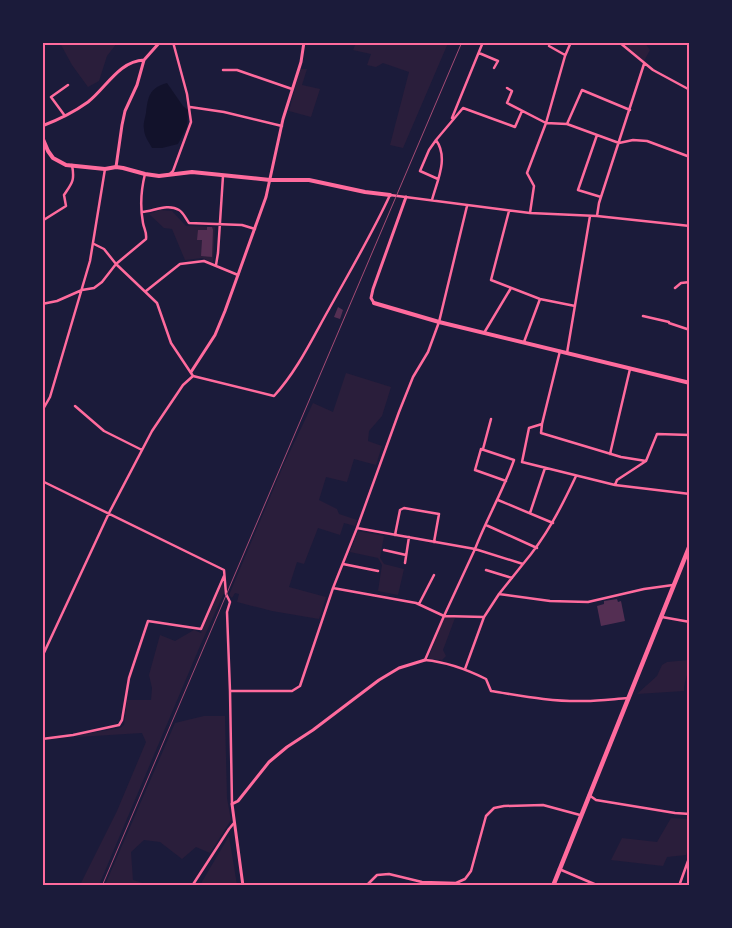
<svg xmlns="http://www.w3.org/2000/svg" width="732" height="928" viewBox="0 0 732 928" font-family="Figtree,sans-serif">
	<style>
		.green { fill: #2a1e3b }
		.water { fill: #12122b }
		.building { fill: #542f53 }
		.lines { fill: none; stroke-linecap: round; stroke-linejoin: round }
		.minor { stroke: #ff6b9d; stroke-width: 2.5 }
		.tertiary { stroke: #ff6b9d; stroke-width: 3 }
		.secondary { stroke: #ff6b9d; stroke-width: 4 }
		.trunk { stroke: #ff6b9d; stroke-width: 4.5 }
		.rail { stroke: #a44b75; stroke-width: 1 }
		.neatline { fill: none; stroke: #ff6b9d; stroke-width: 2 }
	</style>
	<rect width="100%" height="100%" fill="#1b1b3a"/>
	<path class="green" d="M60,43H117L107,56L99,81L88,87L72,65Z
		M356,43H448L403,148L390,145L409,72L383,63L376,67L367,65L371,54L353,50Z
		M623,43H645L650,50L644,61Z
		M300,69H307L302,85L320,89L311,117L289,111Z
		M160,210L172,211L186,226L215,227L213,263L203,258L185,260L172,229L164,228L149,214Z
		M346,373L391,387L382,416L369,431L368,441L382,446L376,465L354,459L347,482L326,477L319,500L337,509L339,514L357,520L355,526L344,523L340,535L318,528L304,564L297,562L289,587L326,597L319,619L272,611L237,602L239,594L235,593L232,598L229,595L284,464L313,403L333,412Z
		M358,531L384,536L380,558L384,564L404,569L398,595L378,591L382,565L378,558L350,552Z
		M223,581L224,593L200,646L99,885H80L117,811L146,742L142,733L77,737L79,735L120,728L124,725L127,700H151L152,688L149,675L160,635L175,641L194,630L201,633Z
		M444,617L455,618L443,650L446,656L442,660L428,659Z
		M689,660C690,672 684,679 684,691L637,694L657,676L662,665L667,662Z
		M204,716H225L227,798L231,820L210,853L196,847L182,859L160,842L144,840L131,852L133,880L149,885H105L175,723Z
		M671,818L689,819V846L686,855L667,857L663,866L611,860L622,838L657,842Z
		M229,836L237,885H200Z"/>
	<path class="water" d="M167,83L183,106L188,110L187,127L178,144L162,148H152C149,142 144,136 144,129C143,124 145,118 146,113C148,97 149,88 167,83Z"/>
	<path class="building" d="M207,227H212L213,230L212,257L201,256L202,240H197L198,230H207Z
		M338,307L343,310L340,319L334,317Z
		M617,599L618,602L621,601L625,621L601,626L597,606L604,604V601Z"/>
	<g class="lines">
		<path class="minor" d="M619,42L653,70L690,90
			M549,46L565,55
			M479,53L498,61L494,68
			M223,70H237L292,89
			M507,88L512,91L507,103L546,123L565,56L571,42
			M190,107L224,112L282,126
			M65,116L51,97L68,85
			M452,118L483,42
			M567,124L582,90L630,110
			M597,135L578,190L601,197
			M436,140L429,150L420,171L438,179
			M170,174L173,171L191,122L187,94L173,42
			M432,200C437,181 449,158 436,140L463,108L515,127L522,111
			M467,206L439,322L428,352L413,377L399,412L357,528L475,549C487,518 503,491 514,460L481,449L475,470L506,481
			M509,211L491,280L540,299L575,306
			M142,212C154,211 168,203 179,210C183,212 186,219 189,223L242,225L255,229
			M530,213L534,186L527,173L546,123L567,124L619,143L633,140L647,141L690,157
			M597,216L599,203L644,64
			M42,221L66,206L64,195C72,183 75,181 72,165
			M94,244L104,249L116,264L146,239C147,232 144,229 143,223C140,207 141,190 145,174
			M216,265L218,253L223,176
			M675,288L681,283L690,282
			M146,291L180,264L204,261L238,275
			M42,304L57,301L82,290L94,288L102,282L116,264L157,303L171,343L193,376
			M643,316L669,322V323L690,330
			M484,333L511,288
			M524,342L540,299
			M567,353L590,216
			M75,406L104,431L142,450
			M42,411L50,397L90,261L105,169
			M542,424L560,351
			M690,435L657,434L646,461L617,480L615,485L690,494
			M483,449L491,419
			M610,454L630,369
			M42,481L224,570L226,594L230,602L227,612L230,691H292L300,686L333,588
			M615,485L522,462L529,428L542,424L541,433L621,457L646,461
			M498,500L553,523
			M530,513L545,468
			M486,525L537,548
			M357,528L333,588L416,603L444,616L425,660C447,662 466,669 486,679L491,691C522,696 553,702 585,701C599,701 614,699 628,698
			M395,535L400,510L404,508L439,514L434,542
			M384,550L406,555
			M405,563L409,537
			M343,564L378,571
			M523,564L499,594L484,617L444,616L475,549L523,564C546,537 561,508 576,476
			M486,570L512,578
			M499,594L550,601L588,602L644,589L673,585
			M419,604L434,575
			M662,617L690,622
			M42,657L109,513L152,431L183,385L193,376L274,396C297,371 312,339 329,309C350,271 372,234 390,195L530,213L597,216L690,226
			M465,669L484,617
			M230,691L232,804
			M42,739L73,735L119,725L122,720L129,678L148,621L201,629L224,576
			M589,795L596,800L675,813L690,814
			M559,869L599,886
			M192,886L229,829L234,823
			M366,886L377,875L389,874L422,882L456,883L465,879L471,871L486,816L494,808L504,806L543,805L580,815
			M679,886L688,861L690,862"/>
		<path class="tertiary" d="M42,126C58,120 74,112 88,102C106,88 119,61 144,60
			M116,167L122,125L125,111L137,85L144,60L160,42
			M374,303L371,298L373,289L406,197
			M191,372L215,335L225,311L266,197L283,119L301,62L304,42
			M243,886L232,804L238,801L269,762L287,747L313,730L379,680L399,668L425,660"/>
		<path class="secondary" d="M42,137L48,151L53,158L66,165L105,169L116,167L123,168L145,174L159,176L192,172L270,180H309L365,192L390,195
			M374,303L439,322L690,383"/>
		<path class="trunk" d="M553,886L690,545"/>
		<path class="rail" d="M102,886L462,42"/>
	</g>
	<rect width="732" height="928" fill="none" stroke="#1b1b3a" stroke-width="88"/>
	<rect x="44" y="44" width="644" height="840" class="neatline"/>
</svg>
